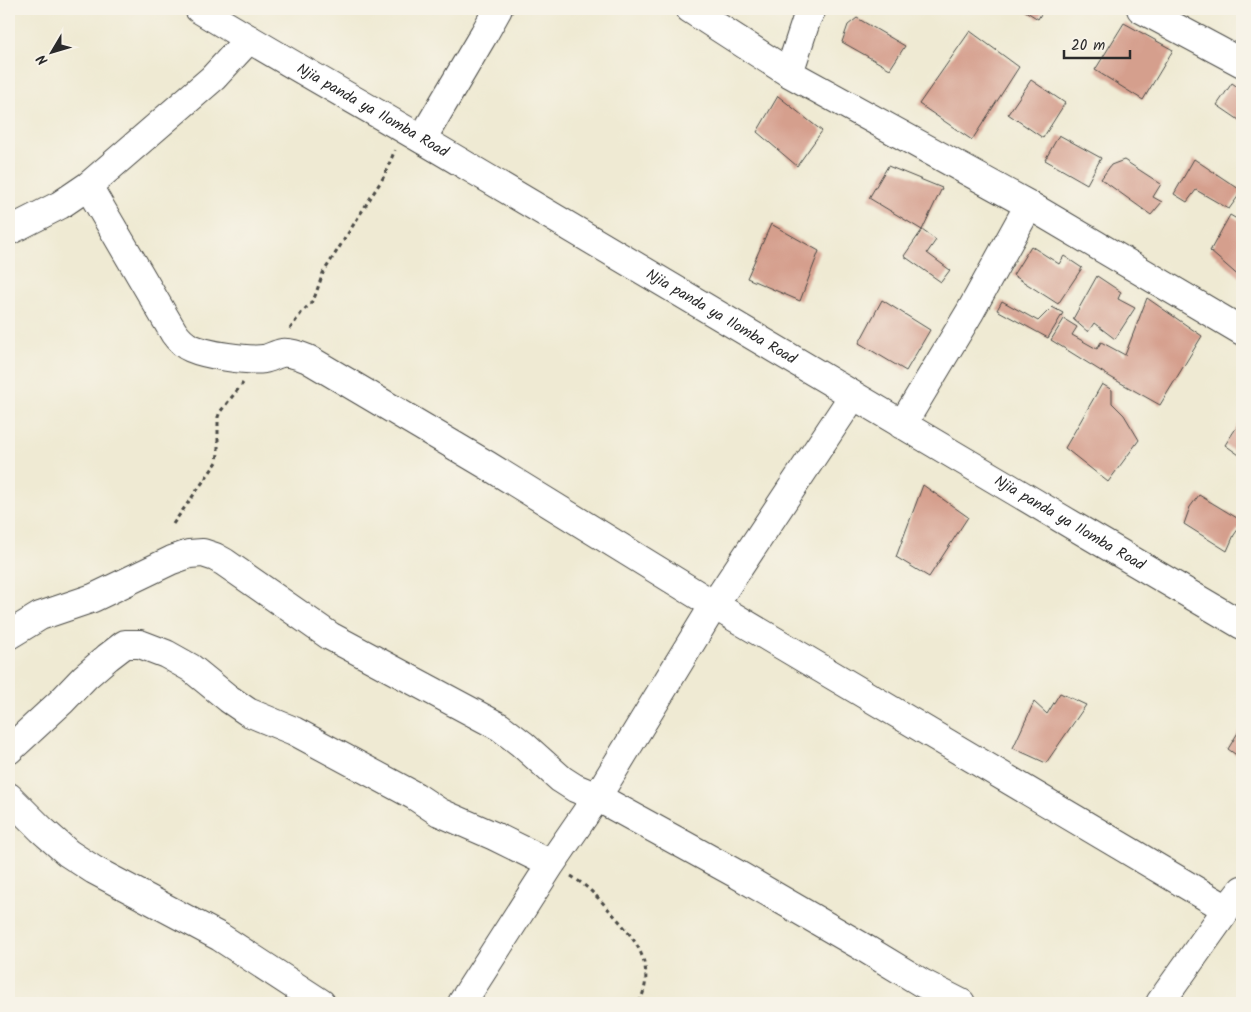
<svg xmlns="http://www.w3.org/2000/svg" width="1251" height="1012" viewBox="0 0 1251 1012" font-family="Kalam,sans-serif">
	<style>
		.building { fill: #d59f8d }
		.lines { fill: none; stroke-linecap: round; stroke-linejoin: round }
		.minor-casing { stroke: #484844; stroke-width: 30 }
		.major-casing { stroke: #484844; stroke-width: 30 }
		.path { stroke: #484844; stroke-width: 3; stroke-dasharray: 4 4; stroke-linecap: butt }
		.minor { stroke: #fff; stroke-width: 28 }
		.major { stroke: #fff; stroke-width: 28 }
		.labels { text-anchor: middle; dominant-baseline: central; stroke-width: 4; stroke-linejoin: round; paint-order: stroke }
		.street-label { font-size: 15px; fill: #2b2b2b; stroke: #f7f3e8 }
	</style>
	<rect width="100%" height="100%" fill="#f7f3e8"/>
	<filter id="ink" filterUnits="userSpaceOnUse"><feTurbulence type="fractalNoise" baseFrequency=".02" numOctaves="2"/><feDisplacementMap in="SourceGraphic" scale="10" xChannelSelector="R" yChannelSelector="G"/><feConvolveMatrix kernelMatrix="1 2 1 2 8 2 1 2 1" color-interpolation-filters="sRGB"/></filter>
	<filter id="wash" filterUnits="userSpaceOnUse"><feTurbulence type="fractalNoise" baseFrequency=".0096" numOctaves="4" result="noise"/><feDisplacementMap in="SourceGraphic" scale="20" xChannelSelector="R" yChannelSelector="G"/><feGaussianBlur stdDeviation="1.12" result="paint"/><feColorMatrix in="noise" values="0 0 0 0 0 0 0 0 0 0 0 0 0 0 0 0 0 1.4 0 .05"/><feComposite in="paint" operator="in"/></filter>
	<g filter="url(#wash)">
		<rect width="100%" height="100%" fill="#efead3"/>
		<g id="blocks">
			<path class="building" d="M1022,9H1044L1038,19Z
				M857,18L905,46L890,69L842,42L848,25Z
				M1124,23L1173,50L1143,100L1095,70Z
				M970,31L1019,67L972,140L919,104Z
				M1031,80L1065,103L1043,138L1008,114Z
				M1232,83L1242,90V122L1217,105Z
				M778,96L822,131L797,166L757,132Z
				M1059,135L1101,158L1087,184L1045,160Z
				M1194,159L1242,191L1229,209L1196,190L1187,202L1174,194Z
				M1124,160L1161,184L1153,197L1162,202L1151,215L1101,179L1111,165Z
				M888,166L942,188L922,230L869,198Z
				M1230,215L1242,222V279L1210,251Z
				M771,224L819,251L800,301L747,278Z
				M922,230L936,240L927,253L950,270L941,282L904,256Z
				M1031,246L1059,264L1064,256L1082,268L1058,304L1013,275Z
				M1097,276L1121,292L1118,299L1135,308L1115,339L1094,323L1088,332L1073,319Z
				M1147,298L1202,336L1160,405L1112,378L1051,340L1064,319L1077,327L1072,335L1097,349L1101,342L1125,355Z
				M882,300L930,330L906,371L859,343Z
				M1002,301L1038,321L1052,307L1063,313L1048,338L997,310Z
				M1102,384L1112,390V403L1124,415L1139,440L1108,482L1065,448Z
				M1242,419V457L1225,445Z
				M923,485L968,517L929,577L896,557Z
				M1199,495L1242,521V524L1234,535L1227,551L1184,524L1190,507Z
				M1060,693L1086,705L1046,763L1013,748L1034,702L1047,714Z
				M1242,726V759L1228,749Z"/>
		</g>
	</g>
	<g filter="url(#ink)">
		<use href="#blocks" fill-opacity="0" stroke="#484844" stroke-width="1"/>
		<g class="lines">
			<defs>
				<path id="minor" d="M690,9L789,73L1029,205L1242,331
					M1141,9L1242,63
					M789,73L807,18L812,9
					M422,139L484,34L498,9
					M88,186L174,333C179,340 184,345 191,348C207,355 247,361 264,359C270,358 276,354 282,353C291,352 300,356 308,359L487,465L714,605L1227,909
					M9,231L60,205L88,186L213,78L249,39
					M902,425L970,312L1029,205
					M9,635L40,616L93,598L172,560L189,554L203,553L215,557L224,562L330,636L500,727L522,744L561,779L575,788L597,797L735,873L861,946L922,983L961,1003
					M9,750L61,702L85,677L108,657L125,644H140L166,654L191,668L229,699L248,712L294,731L415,796L439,812L494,836L551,864
					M9,797L41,829L68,853L94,870L220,937L321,1003
					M462,1003L472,987L551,864L597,797L714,605L853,396
					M1160,1003L1227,909L1242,890"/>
				<g id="major">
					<path id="s1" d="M199,9C289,64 382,115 472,169C729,322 985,474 1242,625"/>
				</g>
			</defs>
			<use href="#minor" class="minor-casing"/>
			<use href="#major" class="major-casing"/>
			<path class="path" d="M290,329L302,312L311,303L315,296L323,273L383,178L395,150
				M173,524L217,462L218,453V417L220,412L243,383
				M571,876C586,885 598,897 609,910C634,937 658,965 639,1003"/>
			<use href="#minor" class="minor"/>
			<use href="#major" class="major"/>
		</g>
	</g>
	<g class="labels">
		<g class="street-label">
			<text stroke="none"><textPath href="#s1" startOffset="201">Njia panda ya Ilomba Road</textPath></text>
			<text stroke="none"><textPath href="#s1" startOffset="606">Njia panda ya Ilomba Road</textPath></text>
			<text stroke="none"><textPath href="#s1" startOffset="1011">Njia panda ya Ilomba Road</textPath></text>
		</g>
	</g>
	<rect width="1251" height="1012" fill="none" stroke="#f7f3e8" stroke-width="30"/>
	<g transform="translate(52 52) rotate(232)" stroke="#f7f3e8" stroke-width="4" paint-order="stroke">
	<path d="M0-4L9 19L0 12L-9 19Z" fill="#2b2b2b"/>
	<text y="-8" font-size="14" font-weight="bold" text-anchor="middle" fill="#2b2b2b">N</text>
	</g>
	<path d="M1064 50v8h66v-8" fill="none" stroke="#2b2b2b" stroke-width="2.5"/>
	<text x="1071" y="50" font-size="15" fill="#2b2b2b" stroke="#f7f3e8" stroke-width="4" paint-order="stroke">20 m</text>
</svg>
